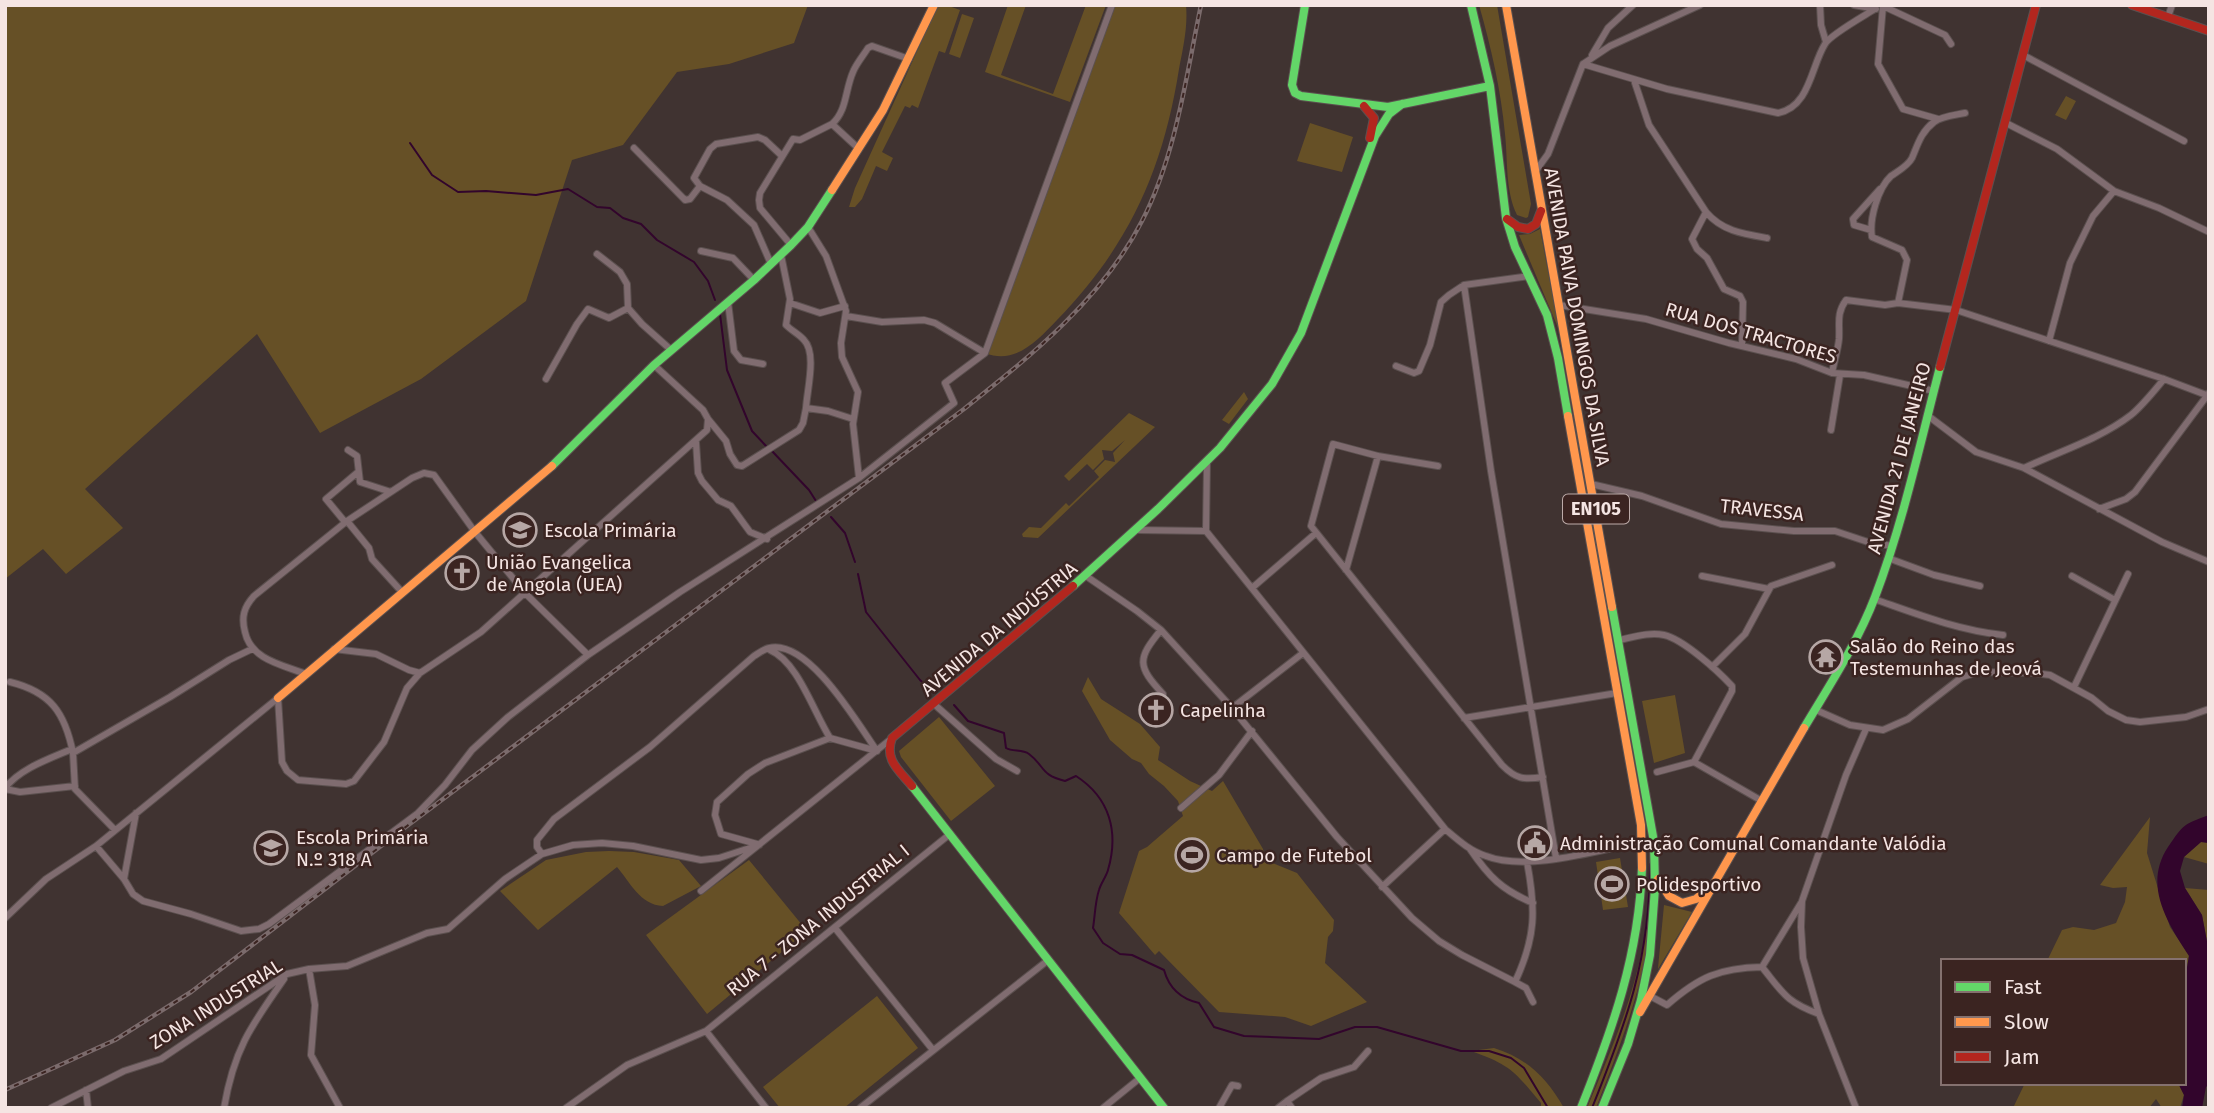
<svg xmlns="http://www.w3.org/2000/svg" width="2214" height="1113" viewBox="0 0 2214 1113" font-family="'Fira Sans',sans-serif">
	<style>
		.green { fill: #665026 }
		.water { fill: #32052c }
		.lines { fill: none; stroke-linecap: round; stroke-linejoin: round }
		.stream { stroke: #32052c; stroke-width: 2 }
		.street-casing { stroke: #5b504f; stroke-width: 8 }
		.fast-casing { stroke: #5b504f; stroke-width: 10 }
		.slow-casing { stroke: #5b504f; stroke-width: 10 }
		.jam-casing { stroke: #5b504f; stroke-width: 10 }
		.street { stroke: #806c70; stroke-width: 6 }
		.fast { stroke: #63d668; stroke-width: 8 }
		.slow { stroke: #ff974d; stroke-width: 8 }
		.jam { stroke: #b3261e; stroke-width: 8 }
		.rail-casing { stroke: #7b6b6c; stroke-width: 4.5 }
		.rail { stroke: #3b2421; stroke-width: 2; stroke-dasharray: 5; stroke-linecap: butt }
		.labels { text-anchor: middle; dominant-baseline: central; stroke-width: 5; stroke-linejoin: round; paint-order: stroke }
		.shield { fill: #3b2421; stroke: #bdaba9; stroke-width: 2 }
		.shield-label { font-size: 18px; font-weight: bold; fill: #f5e5e3 }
		.street-label { font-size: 19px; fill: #f5e5e3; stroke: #3b2421 }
		.poi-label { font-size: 19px; fill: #f5e5e3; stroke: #3b2421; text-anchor: start }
	</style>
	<rect width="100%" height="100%" fill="#403331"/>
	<path class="green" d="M5,5H808L794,43L729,64L677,72L623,145L572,160L526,301L421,379L320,433L257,334L85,489L123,528L66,574L43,549L5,579Z
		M938,5H946L960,10L945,53L939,51L918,108L912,105L910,108L905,106L882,152L893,158L887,171L876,166L862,199L855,207H849L855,188Z
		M1008,5H1026L1001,75L1053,94L1086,5H1106L1070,102L985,72Z
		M1112,5H1186C1188,27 1183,48 1179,69C1163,170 1129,246 1057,320C1037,341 1015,365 985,353Z
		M1479,5H1497L1531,204L1528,217L1526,218L1517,215C1505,190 1508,160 1505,134C1501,90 1491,47 1479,5Z
		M962,14L974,18L960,58L949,54Z
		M2066,96L2076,101L2066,120L2055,115Z
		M1310,123L1353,137L1342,172L1297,161Z
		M1540,229L1559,330L1519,235L1530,234Z
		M1244,392L1248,399L1229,424L1222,420Z
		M1129,413L1155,427L1038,538L1023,537L1022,534L1029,527L1041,528L1066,503L1069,506L1099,477L1094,471L1105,460L1115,462L1113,453L1125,440L1112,451L1102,450L1104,459L1093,470L1087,464L1069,481L1064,476Z
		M1088,677L1101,699L1140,724L1160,747L1158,760L1190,781L1212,791L1223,781L1263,849L1265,860L1297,873L1334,920L1333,931L1328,937L1325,963L1367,1002L1311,1026L1285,1017L1219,1012L1159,951L1155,955L1119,913L1139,851L1147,847L1183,816L1178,801L1164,786L1149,774L1141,763L1132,759L1110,740L1082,691Z
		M1675,695L1685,753L1654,763L1642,701Z
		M939,717L995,786L951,821L901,757L899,751Z
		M2150,817L2147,853L2170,927L2189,955L2184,985V961H2047L2062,930L2073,927L2094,930L2116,923L2125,902L2127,887L2113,888L2100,885Z
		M2201,842L2209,843V864L2184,857Z
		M609,851L634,852L679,860L701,886L663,906C640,905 630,882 617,867L538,930L500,891L546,860L586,852Z
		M1620,858L1628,907L1603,910L1596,862Z
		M749,860L807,931L707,1014L646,935Z
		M1650,864C1662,943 1624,1035 1596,1108H1587C1610,1053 1634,998 1644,939C1648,914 1649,889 1650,864Z
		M2185,888L2209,890V952L2202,915Z
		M1664,905L1692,912L1658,969V968Z
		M877,996L918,1048L844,1108H780L763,1087Z
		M1494,1048C1528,1059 1546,1077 1564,1108H1541V1103C1515,1072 1511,1065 1471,1051Z
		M2025,1083H2178L2184,1095L2180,1108H2162L2156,1099L2149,1108H2013Z"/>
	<path class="water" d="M2209,815V843L2201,842L2184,857L2180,871L2185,888L2202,915L2209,952V1084L2206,1087L2202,1108H2182L2184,1095L2178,1083H2184V985L2189,956C2167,922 2143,885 2168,847C2184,824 2182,825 2209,815Z"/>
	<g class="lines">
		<path class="stream" d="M410,143L432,175L458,192L486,191L536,195L568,189L597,207L610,208L623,218L641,224L657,240L694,262L708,281L715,300
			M720,314L727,370L752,431L767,447
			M771,450L809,490L816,501
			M831,517L845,533L855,562
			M858,574L866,612L920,680L934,693
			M954,705L968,721L1004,733L1006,748C1013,752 1022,749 1029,754C1045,766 1040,775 1065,781L1076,776C1110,798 1119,832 1108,870C1106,877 1101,883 1099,890C1095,902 1095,916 1093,928L1103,943L1120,954L1132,955L1164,970C1169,988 1181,999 1199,1003L1214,1027L1244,1036L1319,1039L1355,1027H1377L1461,1051H1489L1511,1058L1524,1068L1548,1108
			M1592,1108C1627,1021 1650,959 1650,864"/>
		<defs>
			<path id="street" d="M1820,5L1821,25L1826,42
				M1854,5L1876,9
				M2168,17L2172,5
				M1592,55L1608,28L1633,5
				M2023,55L2184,141
				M1583,64L1667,89L1778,113C1810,107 1811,66 1825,44C1830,35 1864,16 1875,9
				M1634,80L1649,125L1706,212C1722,231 1743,234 1767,238
				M1938,119L1903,109L1878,64L1883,6L1945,35L1951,44
				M2006,123L2057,149L2114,191L2159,208L2209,232
				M634,148L685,200L690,199L700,186
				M858,148L832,124C847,111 845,90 853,72C856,64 863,56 868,48L872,46L909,59
				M1535,172L1548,154L1583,64L1610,46L1700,5
				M1706,212L1692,239L1697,249L1707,258L1724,289L1740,296L1743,302L1742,346
				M808,227L826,256L846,311L841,343L842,357L858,392L853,424L859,478
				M1871,230L1854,225L1853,219L1880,189
				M791,245L760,208L759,200L760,193L793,139L800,140L832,124
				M701,251L733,258L754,280
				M597,254L620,272L627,284L628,308L642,324L670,349
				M781,255L790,299L786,325C792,331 799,334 804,340C817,353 807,390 806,408L828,411L853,419
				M771,264L754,225L727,200L700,186L694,178L710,149L716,144L758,137L765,140L781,155
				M1464,285L1491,471L1556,858
				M728,302L734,351L741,360L763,364
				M790,303L820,313L845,306
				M1898,303L1907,260L1902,250L1872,237C1869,219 1878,188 1891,176C1898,171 1908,166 1912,158C1918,144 1921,132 1934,122C1942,116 1956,115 1965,113
				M1559,305L1646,319L1729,343L1796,359L1832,373L1864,375L1934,391
				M846,316L882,322L924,320L935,323L985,353
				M2049,341L2070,263L2093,216L2114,191
				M1396,366L1414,373L1419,371L1430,345L1441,302L1449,295L1464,285L1529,276
				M1832,373C1834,362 1838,350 1839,339C1840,323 1836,314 1846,300L1885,305L1898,303L1956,310L2164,379L2209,396
				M546,379L577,324L588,309L609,318L628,308
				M1927,415L1976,452L2024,468L2162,542L2209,562
				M708,419L726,441L730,454L737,465L742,466L799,430L803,423L806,408
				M1831,430L1840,375
				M696,442L698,473L702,481L718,500L731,506L750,532L767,539
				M348,450L357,456L360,482L391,492
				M1207,462L1206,531L1445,829C1458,840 1470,851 1486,856C1527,872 1599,850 1642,842
				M1438,466L1378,456L1333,444L1311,526L1502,765C1516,779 1523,780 1543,777
				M2024,468C2060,451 2100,439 2131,415C2143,405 2154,391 2164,379
				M1591,484L1642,496L1721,524L1794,531H1835L1868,542L1892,546
				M2099,509L2126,499L2135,492L2209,393
				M347,521L369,548L372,559L402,592
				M345,522L326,499L358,472
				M1136,530L1206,531
				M1888,558L1934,575L1980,586
				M1346,570L1378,456
				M1086,576L1137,611L1161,630L1232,708L1337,837L1412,918L1439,941L1462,955L1515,982
				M1702,576L1769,589
				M2072,576L2115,600
				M1252,588L1316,533
				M1874,599C1917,614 1957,630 2003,635
				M1161,630C1137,659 1137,666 1163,694L1162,706L1166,716
				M1619,640C1634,637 1649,632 1664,635C1683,639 1718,671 1732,686V691L1694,762
				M334,649L376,654L409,670L420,673
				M1712,667L1745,634L1771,586L1832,565
				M306,674C283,665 251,660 245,632C241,617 244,607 254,596L347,521L412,478L424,473L434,475L475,532L526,594L588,655
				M10,682C51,692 65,713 73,753
				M2074,687L2128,574
				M278,698L282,762L287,771L298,780L346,784L354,781L384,742L407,688L420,673L481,632L707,430L708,419L703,410L654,365
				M934,704L996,759L1017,771
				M1232,708L1303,653
				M1816,710L1850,725L1883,730L1908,719L1962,677L1979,672L2034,673L2050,675L2092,698L2108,711L2126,720L2140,722L2186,717L2209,709
				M1464,718L1617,693
				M830,738L877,751
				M1657,772L1694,762L1762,801
				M5,788C21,768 49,759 72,749
				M5,789L20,792L75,786
				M1181,808L1219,775L1252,731
				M115,830L75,789L73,753L170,697L229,660L252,649
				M757,844L721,834L715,815L717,802L748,774L765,763L830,738C813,711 798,662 770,650
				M96,846L124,879L133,894L143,901L191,914L241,931L259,929L269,924L417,814L445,785L472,750L508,717L588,655L680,592L859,478L954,403L945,383L985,353L1112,5
				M1470,849C1489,877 1502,890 1533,903
				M542,854L537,847V840L554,819L650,747L754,656C759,653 764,649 769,648C808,638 858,724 877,751
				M1527,862C1536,910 1536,937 1515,982L1526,988L1533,1002
				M124,879L136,813
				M1382,887L1445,829
				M701,891L891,739
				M5,918L46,879L96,846L278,698
				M835,928L933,1050
				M1762,967L1801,903
				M1762,967C1783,993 1786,1002 1819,1014
				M309,969L315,1005L311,1055L340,1108
				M1650,996L1667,1005C1699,977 1719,968 1762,967
				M706,1031L766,1108
				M86,1090L88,1108
				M1287,1101L1321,1078L1354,1067L1368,1051
				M51,1108L124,1071L161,1059L287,974L309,969L347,966L427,933L448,929L505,879L542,854L573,845L602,843L633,846L701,860L719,858L759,845
				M224,1108C234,1049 251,1026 284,979
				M566,1108L627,1065L706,1031L950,834
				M860,1108L1047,961
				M1103,1108L1140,1078
				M1219,1108L1232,1085L1238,1086
				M1278,1108L1287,1101L1292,1108
				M1856,1108L1819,1014L1803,958L1801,927L1802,901L1846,775L1866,729"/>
			<path id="fast" d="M1305,5L1292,85L1295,93L1301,96L1388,107L1490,86
				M1471,5L1490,86L1506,218L1515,247L1547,315L1558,358L1568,416
				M552,466L654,365L754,280L791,245L808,227L832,190
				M1073,586L1158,509L1220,448L1272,384L1301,333L1375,136L1389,114L1402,104
				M1804,728C1829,686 1857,644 1875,597C1903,523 1920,444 1940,367
				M912,786L1164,1108
				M1581,1108C1613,1028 1639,955 1642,868
				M1602,1108L1628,1044L1641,1000L1650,955L1655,888L1654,842L1612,607"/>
			<path id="slow" d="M1506,5L1612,607
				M832,190L883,110L934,5
				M1568,416L1641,825L1642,868
				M278,698L552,466
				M1658,879L1669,896L1682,903L1696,899L1711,886
				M1640,1012L1804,728"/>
			<path id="jam" d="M2132,5L2209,31
				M1364,106L1374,118L1370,138
				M1507,219L1518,227L1528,229L1536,224L1541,211
				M1940,367L2036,5
				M912,786C899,770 884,760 892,738L1073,586"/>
		</defs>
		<use href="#street" class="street-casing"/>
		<use href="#fast" class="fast-casing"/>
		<use href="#slow" class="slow-casing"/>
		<use href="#jam" class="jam-casing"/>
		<use href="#street" class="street"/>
		<use href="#fast" class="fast"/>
		<use href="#slow" class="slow"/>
		<use href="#jam" class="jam"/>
		<defs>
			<path id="rail" d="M5,1090L115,1040L191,992L407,826L964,409C1032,355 1102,299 1142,221C1176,155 1186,77 1201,5"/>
		</defs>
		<use href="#rail" class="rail-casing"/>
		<use href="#rail" class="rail"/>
	</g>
	<defs>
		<symbol id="school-ring" viewBox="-11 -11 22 22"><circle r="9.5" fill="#3b2421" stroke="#b6a7a5" stroke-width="1.5"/><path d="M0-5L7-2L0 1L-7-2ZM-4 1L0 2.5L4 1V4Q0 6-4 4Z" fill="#b6a7a5"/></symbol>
		<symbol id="church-ring" viewBox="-11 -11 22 22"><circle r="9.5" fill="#3b2421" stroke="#b6a7a5" stroke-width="1.5"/><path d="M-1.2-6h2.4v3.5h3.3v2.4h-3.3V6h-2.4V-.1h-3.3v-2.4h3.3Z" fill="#b6a7a5"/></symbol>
		<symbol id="temple-ring" viewBox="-11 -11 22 22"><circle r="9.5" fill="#3b2421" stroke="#b6a7a5" stroke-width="1.5"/><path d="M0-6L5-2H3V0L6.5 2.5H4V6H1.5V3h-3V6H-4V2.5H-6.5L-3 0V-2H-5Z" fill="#b6a7a5"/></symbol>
		<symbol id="civic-ring" viewBox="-11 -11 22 22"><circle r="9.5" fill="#3b2421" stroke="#b6a7a5" stroke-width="1.5"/><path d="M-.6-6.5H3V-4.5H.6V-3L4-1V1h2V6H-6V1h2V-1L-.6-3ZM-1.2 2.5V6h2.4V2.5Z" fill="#b6a7a5"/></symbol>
		<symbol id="stadium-ring" viewBox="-11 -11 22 22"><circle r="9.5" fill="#3b2421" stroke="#b6a7a5" stroke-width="1.5"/><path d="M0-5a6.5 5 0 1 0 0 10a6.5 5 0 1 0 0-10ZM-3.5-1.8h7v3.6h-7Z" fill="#b6a7a5"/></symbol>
	</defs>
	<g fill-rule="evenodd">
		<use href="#school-ring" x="501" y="511" width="38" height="38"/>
		<use href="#church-ring" x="443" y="554" width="38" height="38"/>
		<use href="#temple-ring" x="1807" y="638" width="38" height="38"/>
		<use href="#church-ring" x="1137" y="691" width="38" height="38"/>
		<use href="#civic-ring" x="1516" y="824" width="38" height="38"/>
		<use href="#school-ring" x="252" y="829" width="38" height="38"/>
		<use href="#stadium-ring" x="1173" y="836" width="38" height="38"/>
		<use href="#stadium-ring" x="1593" y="865" width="38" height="38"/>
	</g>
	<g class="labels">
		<rect class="shield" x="1563" y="494.5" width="66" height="29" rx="5"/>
		<g class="shield-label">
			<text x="1596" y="509">EN105</text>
		</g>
		<g class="street-label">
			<text transform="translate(1577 317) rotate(80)">AVENIDA PAIVA DOMINGOS DA SILVA</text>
			<text transform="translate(1751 333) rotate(16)">RUA DOS TRACTORES</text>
			<text transform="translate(1899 458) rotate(-75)">AVENIDA 21 DE JANEIRO</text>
			<text transform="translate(1762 510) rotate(6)">TRAVESSA</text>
			<text transform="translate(999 629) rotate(-40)">AVENIDA DA INDÚSTRIA</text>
			<text transform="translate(818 920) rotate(-39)">RUA 7 - ZONA INDUSTRIAL I</text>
			<text transform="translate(216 1004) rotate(-32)">ZONA INDUSTRIAL</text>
		</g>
		<g class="poi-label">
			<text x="544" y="530">Escola Primária</text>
			<text x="486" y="562">União Evangelica<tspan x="486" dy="22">de Angola (UEA)</tspan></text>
			<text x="1850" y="646">Salão do Reino das<tspan x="1850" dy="22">Testemunhas de Jeová</tspan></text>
			<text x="1180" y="710">Capelinha</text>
			<text x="296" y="837">Escola Primária<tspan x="296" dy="22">N.º 318 A</tspan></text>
			<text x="1560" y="843">Administração Comunal Comandante Valódia</text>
			<text x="1216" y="855">Campo de Futebol</text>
			<text x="1636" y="884">Polidesportivo</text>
		</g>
	</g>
	<rect width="2214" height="1113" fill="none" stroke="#f5e5e3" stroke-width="14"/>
	<rect x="1941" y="959" width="245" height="126" fill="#3b2421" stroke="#85716f" stroke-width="2"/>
	<rect x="1955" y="982" width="35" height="10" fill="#63d668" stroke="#85716f" stroke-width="2"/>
	<text x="2004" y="994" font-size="21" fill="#f5e5e3">Fast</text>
	<rect x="1955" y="1017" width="35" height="10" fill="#ff974d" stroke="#85716f" stroke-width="2"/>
	<text x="2004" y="1029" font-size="21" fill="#f5e5e3">Slow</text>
	<rect x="1955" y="1052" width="35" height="10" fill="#b3261e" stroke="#85716f" stroke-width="2"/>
	<text x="2004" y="1064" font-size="21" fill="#f5e5e3">Jam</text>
</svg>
